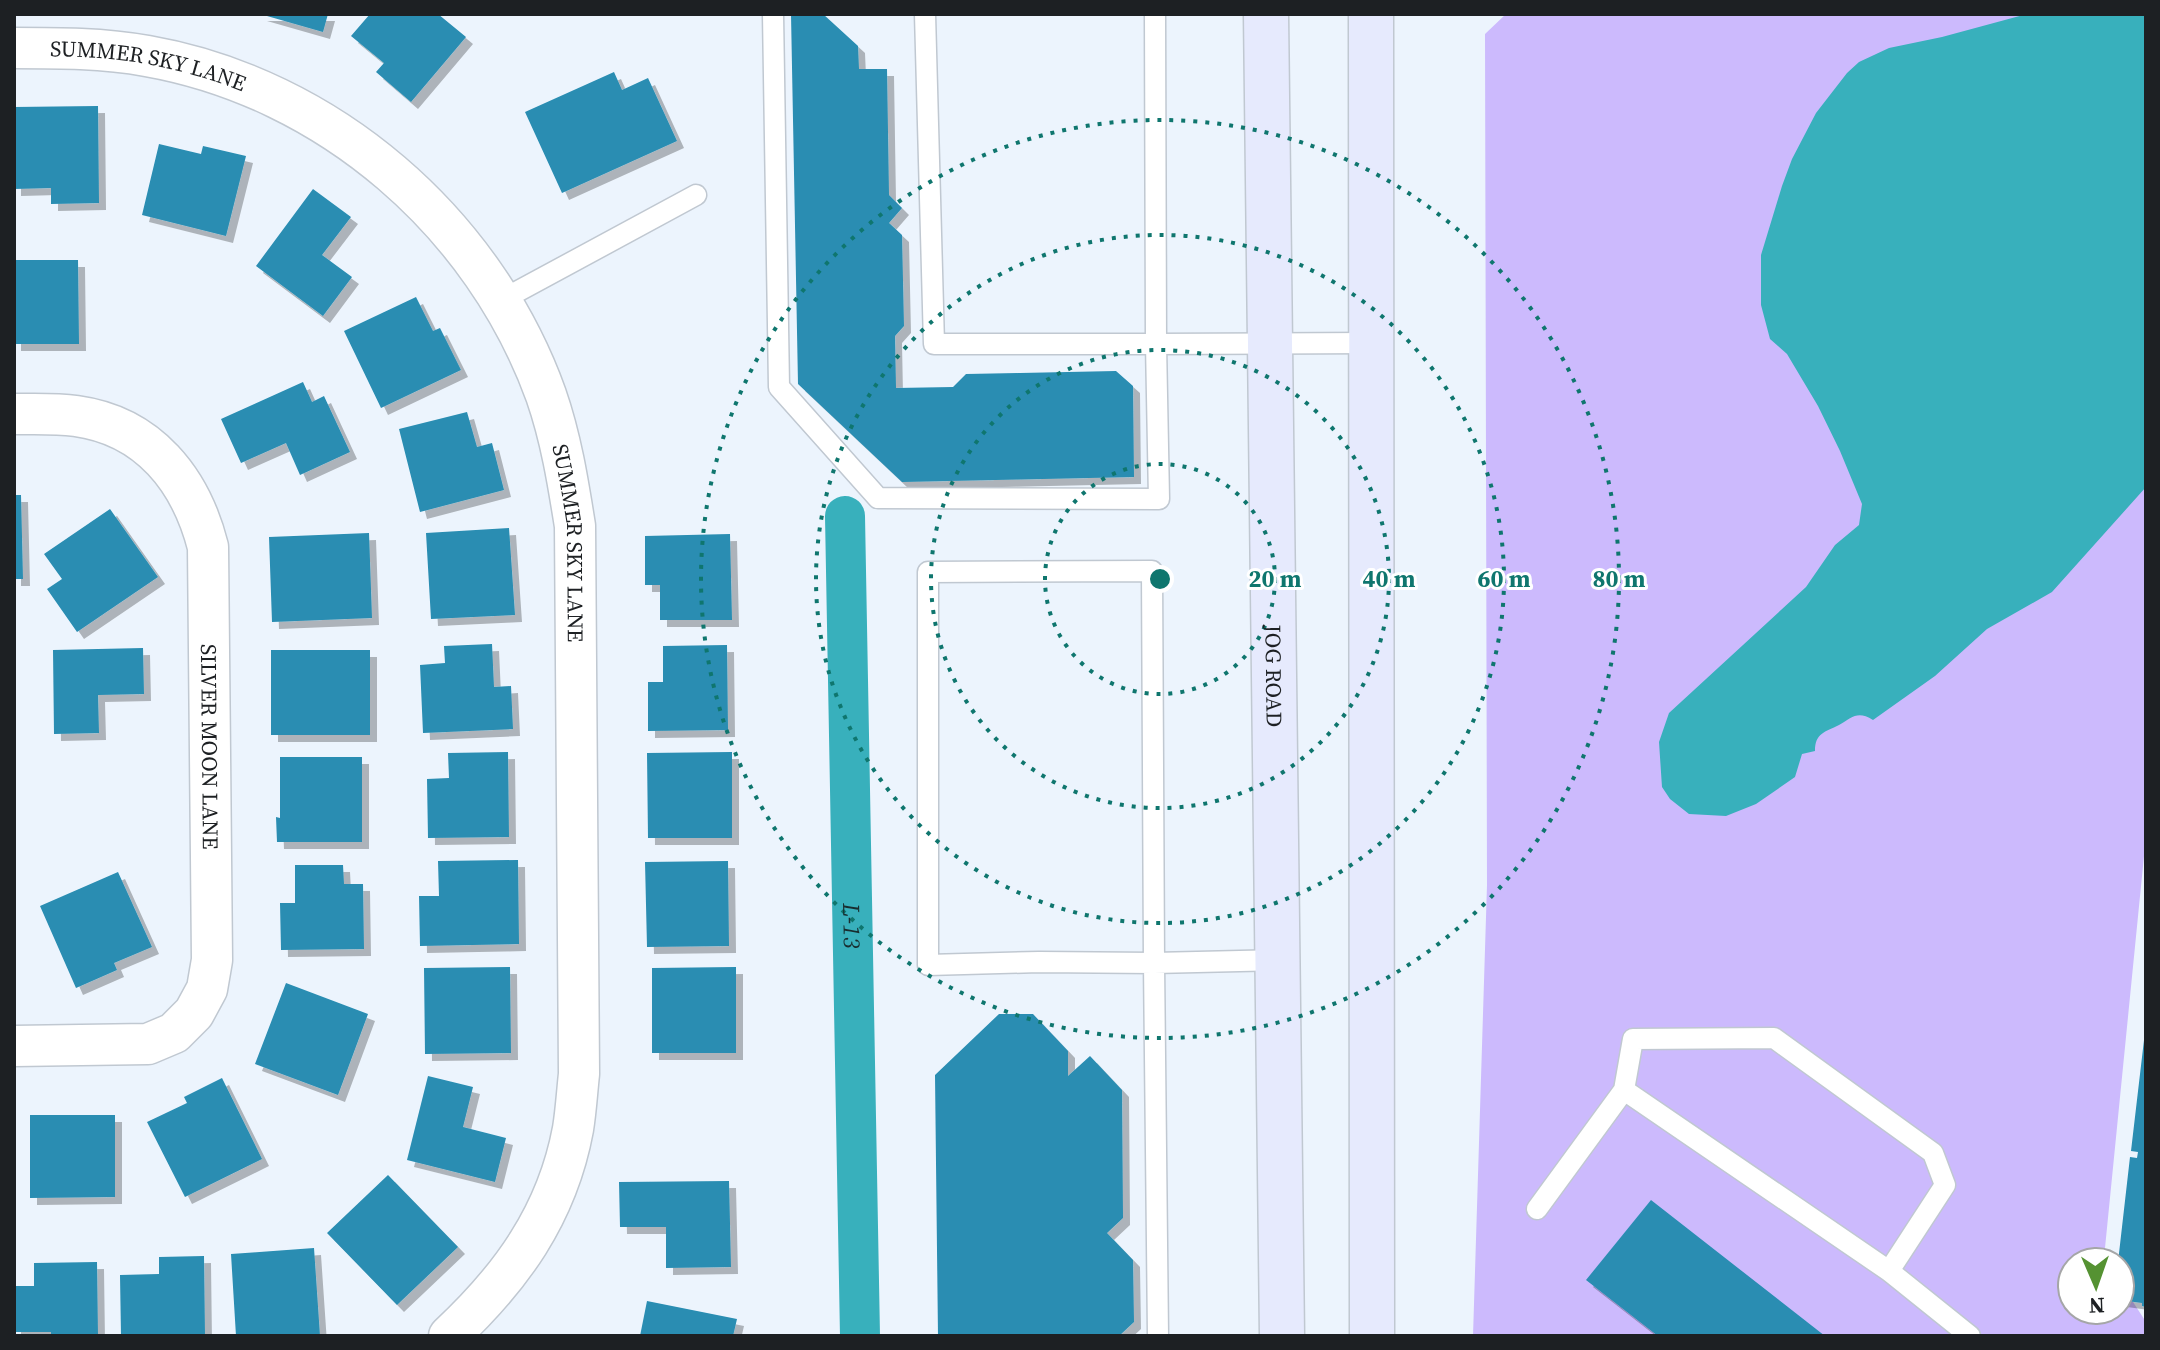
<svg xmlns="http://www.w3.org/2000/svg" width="2160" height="1350" viewBox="0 0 2160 1350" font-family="'Source Serif 4',serif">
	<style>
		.green { fill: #ccbafd }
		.water { fill: #38b0bc }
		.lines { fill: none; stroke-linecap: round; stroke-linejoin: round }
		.canal { stroke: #38b0bc; stroke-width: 40 }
		.building { fill: #298db2; filter: url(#shadow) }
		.lane-casing { stroke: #c0c8d1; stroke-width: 23 }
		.street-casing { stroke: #c0c8d1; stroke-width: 43 }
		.secondary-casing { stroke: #c0c8d1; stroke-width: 47 }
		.lane { stroke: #fff; stroke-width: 20 }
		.street { stroke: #fff; stroke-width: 40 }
		.secondary { stroke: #e6eafd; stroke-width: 44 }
		.ring { fill: none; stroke: #0f766e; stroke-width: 4; stroke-dasharray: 4 8 }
		.labels { text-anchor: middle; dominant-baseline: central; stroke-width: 6; stroke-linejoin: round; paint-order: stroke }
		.street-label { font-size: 22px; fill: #1d2023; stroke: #fff }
		.water-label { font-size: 24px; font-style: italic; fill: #182d2f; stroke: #fff }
		.centre { fill: #0f766e; stroke: #fff; stroke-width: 4 }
		.ring-label { font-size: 24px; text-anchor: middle; font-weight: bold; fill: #0f766e; stroke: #fff; stroke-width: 6; stroke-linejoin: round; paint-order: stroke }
	</style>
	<defs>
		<filter id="shadow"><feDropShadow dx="7" dy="7" stdDeviation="0" flood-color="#0004"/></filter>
	</defs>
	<rect width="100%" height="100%" fill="#ecf4fd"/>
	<path class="green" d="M1506,14H2146V836L2104,1258L2107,1262H2072V1310H2120V1282L2146,1322V1336H1473L1487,885L1485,34Z"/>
	<path class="water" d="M2027,14H2146V487L2052,592L1987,629L1935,676L1873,720C1857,710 1852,718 1839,725C1825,732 1815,733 1815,751L1802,754L1795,777L1756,804L1726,816L1689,814L1670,799L1662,787L1659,742L1669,713L1806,587L1835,545L1859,525L1862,504L1840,451L1818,406L1787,354L1770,339L1761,305V255L1782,186L1792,159L1816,113L1847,73L1859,62L1889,48L1942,37Z"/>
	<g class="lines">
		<path class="canal" id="s1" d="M845,516L860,1336"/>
	</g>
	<path class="building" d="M260,14H328L323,32Z
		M370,14H438L466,37L411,102L376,72L384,63L351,36Z
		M791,14H823L858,46L859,69H887L889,195L902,208L889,223L902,235L904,326L895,336L896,388L953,387L966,374L1116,371L1133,386L1134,477L902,482L798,384Z
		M614,72L622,90L648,78L677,141L562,193L525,112Z
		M98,106L99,203L51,204V188L14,189V107Z
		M159,144L201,154L203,146L246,156L226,236L142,215Z
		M313,189L351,217L322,255L352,277L323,316L256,266Z
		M14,260H78L79,344H14Z
		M416,297L433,331L440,328L461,370L381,408L344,331Z
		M303,382L312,402L324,396L350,452L300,475L286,443L241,463L221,419Z
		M467,412L477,447L492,443L504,490L420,512L399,429Z
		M14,495H21L23,579H14Z
		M110,509L158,577L77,632L47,589L62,579L44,554Z
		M509,528L515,615L431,619L426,533Z
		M369,533L372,618L272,622L269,537Z
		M730,534L732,620H660V585H645V536Z
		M492,644L494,687L511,686L513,729L423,733L420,665L445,663L444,646Z
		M727,645L728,730L648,731V682H663V646Z
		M143,648L144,694L98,695L99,733L54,734L53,650Z
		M271,650H370V735H271Z
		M508,752L509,837L428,838L427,779L449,778L448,753Z
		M732,752V838H648L647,753Z
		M280,757H362V842H277L276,817L280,818Z
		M518,860L519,944L420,946L419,896H439L438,861Z
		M728,861L729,946L647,947L645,862Z
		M295,865H343L344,884H363L364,949L281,950L280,903H295Z
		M118,872L152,947L114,963L117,970L76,988L40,906Z
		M510,967L511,1053L425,1054L424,968Z
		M736,967V1053H652V968Z
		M286,983L368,1014L338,1095L255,1064Z
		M999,1014H1033L1068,1051V1076L1090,1056L1122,1090L1123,1218L1107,1233L1133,1260L1134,1322L1119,1336H938L935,1075Z
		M2144,1040H2146V1307L2142,1306V1303L2120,1300V1262H2118L2130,1157L2137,1158L2138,1152L2131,1151Z
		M428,1076L473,1087L463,1127L506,1138L495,1182L407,1160Z
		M222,1078L262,1159L185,1197L147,1122L187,1103L184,1097Z
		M30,1115H115V1197L30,1198Z
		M388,1175L458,1247L397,1305L327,1233Z
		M729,1181L731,1267L666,1268V1227H620L619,1182Z
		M1651,1200L1825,1336H1658L1586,1280Z
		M314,1248L320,1336H236L231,1254Z
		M204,1256L205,1336H121L120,1275L159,1274V1257Z
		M97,1262L98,1336H51V1332H14V1286H34V1263Z
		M647,1301L737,1319L733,1336H640Z"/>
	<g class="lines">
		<defs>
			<path id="lane" d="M773,14L779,387L878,498L1159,499L1156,344H934L925,14
				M1155,14L1156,344L1371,343
				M500,301L696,195
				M1152,571L1154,963L1039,962L928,965V572Z
				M1537,1209L1624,1090
				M1889,1271L1945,1185L1933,1153L1774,1038L1633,1039L1624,1090L1889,1271L1970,1336
				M1158,1336L1154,963L1278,960"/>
			<g id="street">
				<path id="s2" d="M14,48C59,48 103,48 147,56C329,88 484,223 546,395C561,438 568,482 575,526L579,1074C577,1092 576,1111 573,1129C557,1215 511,1278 449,1336"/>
				<path id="s3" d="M14,414C35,414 55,413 76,416C149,426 191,480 208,547L212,960L207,989L194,1013L174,1033L148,1044L14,1046"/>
			</g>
			<g id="secondary">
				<path id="s4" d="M1266,14L1282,1336"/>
				<path d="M1371,14L1372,1336"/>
			</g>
		</defs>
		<use href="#lane" class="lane-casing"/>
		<use href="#street" class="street-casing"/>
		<use href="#secondary" class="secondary-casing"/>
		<use href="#lane" class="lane"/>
		<use href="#street" class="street"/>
		<use href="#secondary" class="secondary"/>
	</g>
	<g class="ring">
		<circle cx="1160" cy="579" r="115"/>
		<circle cx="1160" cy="579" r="229"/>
		<circle cx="1160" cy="579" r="344"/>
		<circle cx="1160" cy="579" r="459"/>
	</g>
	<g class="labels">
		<g class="street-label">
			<text stroke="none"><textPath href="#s2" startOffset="136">SUMMER SKY LANE</textPath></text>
			<text stroke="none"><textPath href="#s2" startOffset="832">SUMMER SKY LANE</textPath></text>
			<text stroke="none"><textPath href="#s4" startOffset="662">JOG ROAD</textPath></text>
			<text stroke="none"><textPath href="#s3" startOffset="460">SILVER MOON LANE</textPath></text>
		</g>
		<g class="water-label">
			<text stroke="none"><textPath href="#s1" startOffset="410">L-13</textPath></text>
		</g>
	</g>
	<circle cx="1160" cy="579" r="12" class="centre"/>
	<g class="ring-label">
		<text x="1275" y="587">20 m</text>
		<text x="1389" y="587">40 m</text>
		<text x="1504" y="587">60 m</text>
		<text x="1619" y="587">80 m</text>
	</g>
	<rect width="2160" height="1350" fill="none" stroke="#1d2023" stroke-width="32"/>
	<g transform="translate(2096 1286) rotate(178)"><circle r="38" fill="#ffffff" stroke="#a5a6a7" stroke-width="2"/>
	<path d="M0-6L14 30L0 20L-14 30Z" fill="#559232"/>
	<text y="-12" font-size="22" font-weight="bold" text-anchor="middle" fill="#1d2023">N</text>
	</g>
</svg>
